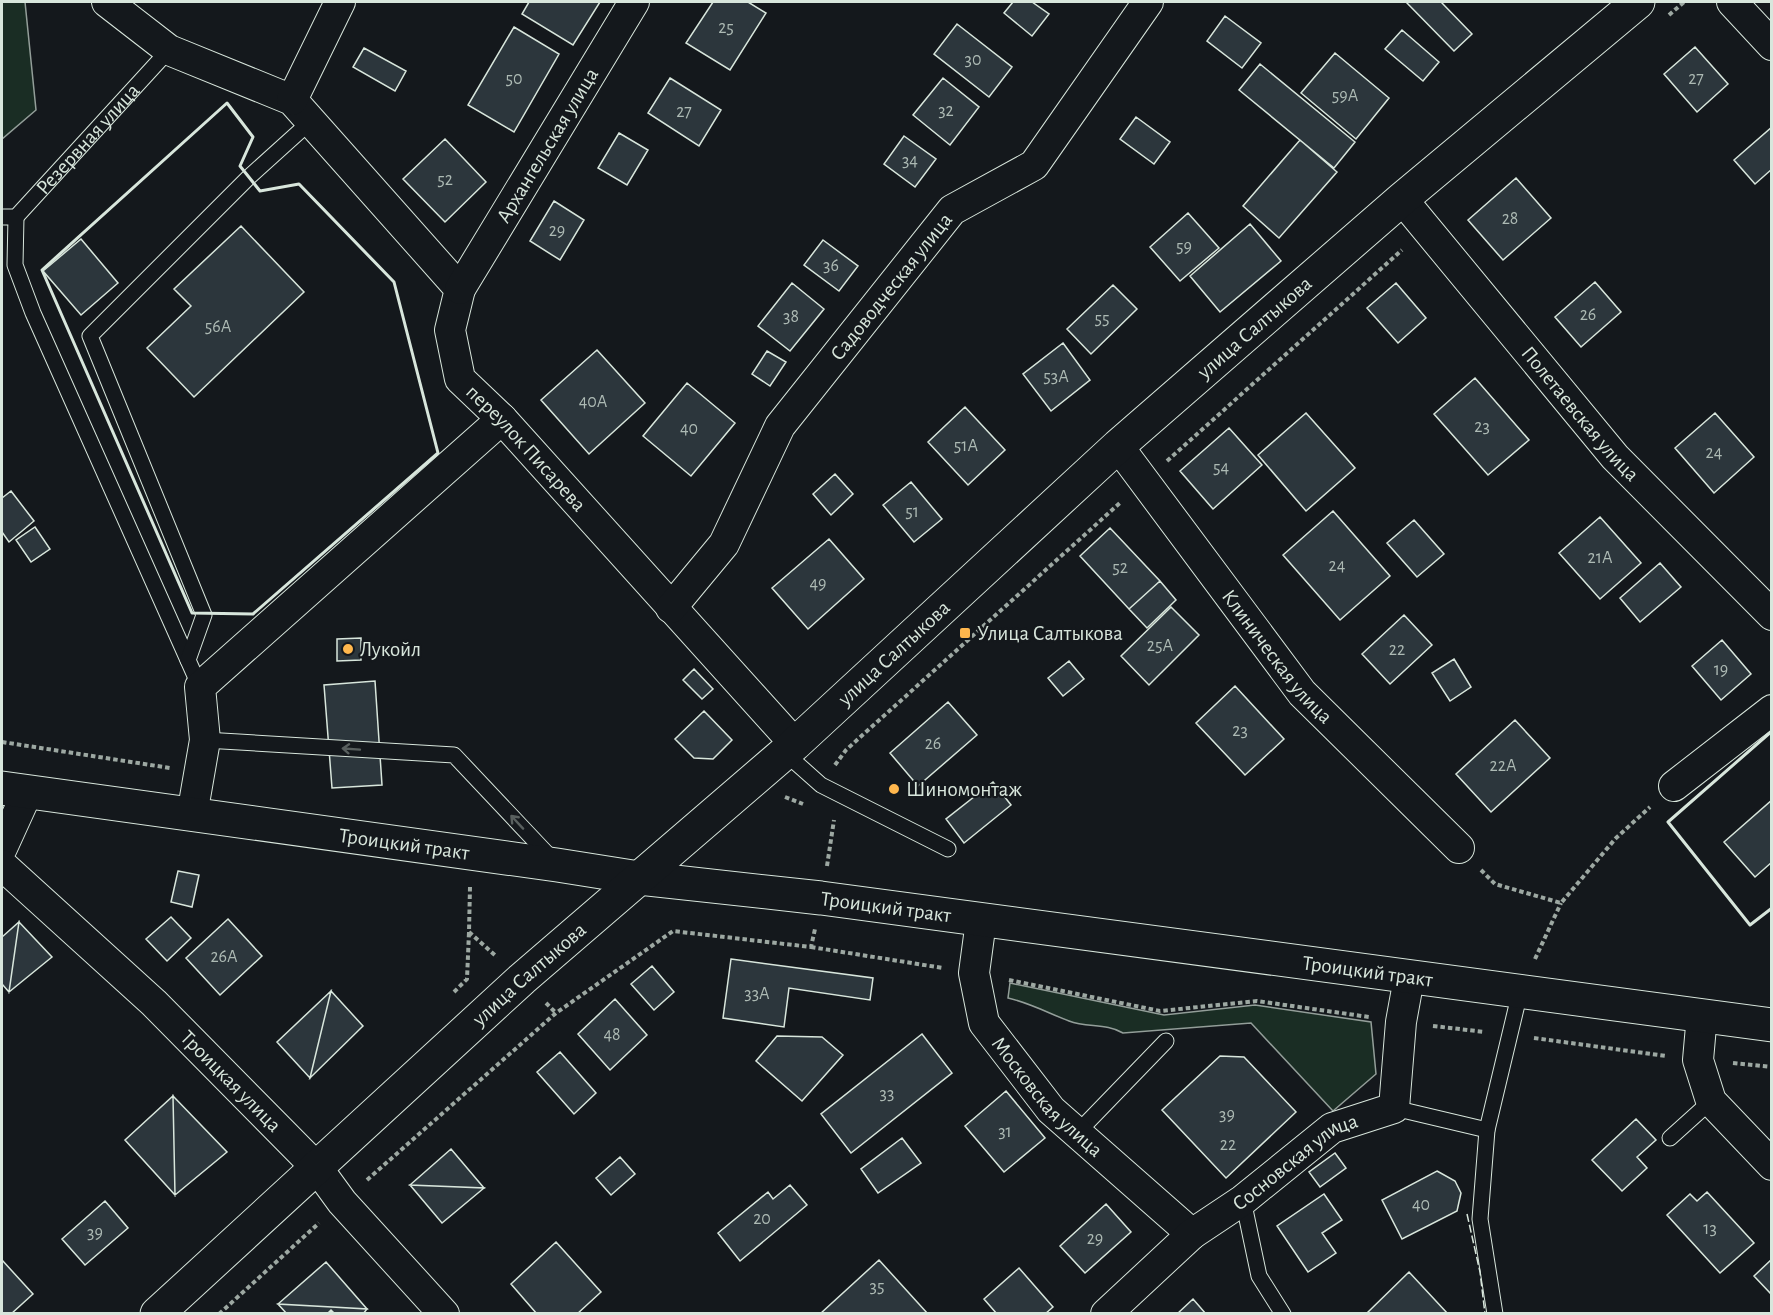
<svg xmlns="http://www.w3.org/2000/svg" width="1773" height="1315" viewBox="0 0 1773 1315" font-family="'Alegreya Sans',sans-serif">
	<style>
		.green { fill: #1a2d24; stroke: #939e99; stroke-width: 1.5 }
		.building { fill: #2c363c; stroke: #d8e6dc; stroke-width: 1.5 }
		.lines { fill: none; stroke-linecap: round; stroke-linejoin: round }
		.lane-casing { stroke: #d8e6dc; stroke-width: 17 }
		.street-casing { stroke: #d8e6dc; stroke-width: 32 }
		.secondary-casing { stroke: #d8e6dc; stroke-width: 35 }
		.path { stroke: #9da8a2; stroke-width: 4; stroke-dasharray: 4.5 3; stroke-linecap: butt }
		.lane { stroke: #14181c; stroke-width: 15 }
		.street { stroke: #14181c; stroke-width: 30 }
		.secondary { stroke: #14181c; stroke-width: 33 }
		.fence { stroke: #d8e6dc; stroke-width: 1.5; stroke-dasharray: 8 3; stroke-linecap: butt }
		.wall { stroke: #d8e6dc; stroke-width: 3 }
		.oneway { stroke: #59605f }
		.poi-dot { fill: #ffb74d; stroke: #14181c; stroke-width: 2 }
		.labels { text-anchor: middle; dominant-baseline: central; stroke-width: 4.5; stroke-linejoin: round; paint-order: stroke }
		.number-label { font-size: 18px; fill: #adbab4 }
		.street-label { font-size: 21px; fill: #d8e6dc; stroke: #14181c }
		.poi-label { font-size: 21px; fill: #d8e6dc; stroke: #14181c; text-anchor: start }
	</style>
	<rect width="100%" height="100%" fill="#14181c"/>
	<path class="green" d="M2,2H25L36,110L2,139Z
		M1010,983L1164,1015L1255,1005L1371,1022L1376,1074L1333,1111L1251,1023L1123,1033C1106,1023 1087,1028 1069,1021C1048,1013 1030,1003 1008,998Z"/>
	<path class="building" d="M529,2H600L573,45L522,14Z
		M713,2H748L766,13L730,70L686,43Z
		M1013,2H1032L1049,14L1032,36L1004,13Z
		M1406,2H1441L1472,34L1454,51Z
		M1225,16L1261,43L1242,68L1207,41Z
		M957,24L1012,67L989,97L934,54Z
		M514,27L559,54L514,132L468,105Z
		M1402,30L1439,62L1423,81L1385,49Z
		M1695,47L1728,84L1697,112L1664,74Z
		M364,48L406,71L395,91L353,67Z
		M1335,53L1389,98L1356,139L1301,93Z
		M1260,64L1355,142L1334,168L1239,90Z
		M670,78L721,110L699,146L648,113Z
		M943,78L979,107L950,145L913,115Z
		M1136,117L1170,142L1154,164L1120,139Z
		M1772,127V169L1755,184L1734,160Z
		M619,133L648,150L627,185L598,168Z
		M904,136L936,159L915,187L884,164Z
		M445,139L486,182L445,222L403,179Z
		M1300,140L1337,172L1279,238L1243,206Z
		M1516,178L1551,218L1503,260L1468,220Z
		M554,201L584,220L560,260L530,241Z
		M1188,213L1219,248L1180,281L1150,247Z
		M1250,224L1281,261L1220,312L1190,276Z
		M241,226L304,292L194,397L147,348L191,306L174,289Z
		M81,239L118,283L81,315L43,271Z
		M823,240L858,266L839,291L804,265Z
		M1595,282L1621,312L1581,347L1555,317Z
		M792,283L824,309L790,351L758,326Z
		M1396,283L1426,318L1398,343L1367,308Z
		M1113,285L1137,309L1091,354L1067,329Z
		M1063,343L1090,380L1051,411L1023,374Z
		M597,350L645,403L589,454L541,400Z
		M767,351L786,362L770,386L752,374Z
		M1475,378L1529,440L1488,475L1434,414Z
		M687,383L735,423L691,476L643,436Z
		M965,407L1005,450L968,485L928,442Z
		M1306,413L1355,468L1306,511L1258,455Z
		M1715,413L1754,457L1714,493L1675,448Z
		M1229,428L1262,465L1213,509L1180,471Z
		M835,474L853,494L831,515L813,494Z
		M911,482L942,519L914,542L883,505Z
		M11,491L34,521L9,542L2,532V498Z
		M1333,511L1390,576L1340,620L1283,555Z
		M1600,517L1641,563L1600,599L1559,553Z
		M1414,520L1444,554L1417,577L1387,543Z
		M35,527L50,549L31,562L16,540Z
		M1110,528L1160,581L1129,609L1080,556Z
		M829,539L864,579L808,629L772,588Z
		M1660,563L1681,587L1640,622L1620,598Z
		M1160,581L1176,600L1147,628L1129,609Z
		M1171,607L1199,635L1149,685L1121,656Z
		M1404,615L1432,645L1390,684L1362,654Z
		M361,638V660L337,661V639Z
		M1722,640L1751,674L1721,700L1692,666Z
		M1454,659L1471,687L1450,701L1432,673Z
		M1069,661L1084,679L1063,696L1048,678Z
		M694,669L713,689L702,699L683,680Z
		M375,681L382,785L332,788L324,685Z
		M1235,686L1284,739L1245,775L1196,723Z
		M948,702L977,735L918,786L890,753Z
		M704,711L732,740L713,759L694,758L675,739Z
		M1515,720L1550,758L1491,812L1456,774Z
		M993,782L1011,805L964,843L946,819Z
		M1772,800V862L1755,877L1724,842Z
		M178,871L199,875L192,907L171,902Z
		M171,917L191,938L167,961L146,939Z
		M228,919L262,956L220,995L186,958Z
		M19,922L9,992L2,984V937Z
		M19,922L52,957L9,992Z
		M731,959L873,978L870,1000L789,988L784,1027L723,1018Z
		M652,966L674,992L654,1010L631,984Z
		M331,991L363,1026L310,1078Z
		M331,991L310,1078L277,1042Z
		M615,999L647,1035L610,1070L578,1034Z
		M922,1034L952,1073L851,1153L821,1114Z
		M777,1036L822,1037L843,1055L802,1101L756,1061Z
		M560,1052L596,1093L574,1114L537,1072Z
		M1220,1056L1244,1057L1296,1112L1226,1178L1162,1110Z
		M1006,1091L1045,1138L1004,1172L965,1126Z
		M173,1096L175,1195L125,1140Z
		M173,1096L227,1152L175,1195Z
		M1636,1119L1656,1140L1637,1157L1647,1168L1622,1191L1592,1160Z
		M902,1138L921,1163L878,1193L861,1169Z
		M451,1149L484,1188L410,1185Z
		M1335,1153L1346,1168L1320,1187L1309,1172Z
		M620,1157L635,1174L611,1195L596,1178Z
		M1437,1171L1455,1181L1461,1193L1457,1211L1402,1239L1382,1200Z
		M410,1185L484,1188L442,1223Z
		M790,1185L807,1205L740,1261L718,1233L768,1192L773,1199Z
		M1707,1192L1754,1243L1720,1273L1667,1215L1690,1194L1697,1201Z
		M1324,1194L1342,1220L1322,1233L1336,1253L1308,1272L1277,1226Z
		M105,1201L128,1228L85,1265L62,1239Z
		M1106,1204L1131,1232L1085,1273L1060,1246Z
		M556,1242L601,1292L577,1314H537L511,1284Z
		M1772,1259V1295L1754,1276Z
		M2,1260L33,1294L11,1314H2Z
		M879,1260L928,1314H820Z
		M326,1262L367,1309L278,1304Z
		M1019,1268L1053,1307L1045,1314H997L984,1299Z
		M1409,1272L1448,1314H1366Z
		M1193,1299L1206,1314H1177Z
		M278,1304L367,1309L363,1314H335L331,1310L327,1314H287Z"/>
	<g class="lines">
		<defs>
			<g id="lane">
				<path id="s1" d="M2,217H16L169,50"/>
				<path d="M16,217L15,265L33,313L200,687"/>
				<path d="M188,660L204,615L90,336L249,177L311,121"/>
				<path d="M205,740L454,755L553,860"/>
				<path d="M785,753L821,785L948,849"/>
				<path d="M1394,1108L1487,1130"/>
				<path d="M1077,1133L1166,1041"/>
				<path d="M1670,1138L1711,1101"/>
				<path d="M1243,1200L1259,1276L1283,1314"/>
				<path d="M1495,1314L1480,1219L1487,1130L1520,992"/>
			</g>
			<g id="street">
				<path id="s2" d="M107,2L169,50L292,100L460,289L450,330L460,379L502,419L795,744"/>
				<path d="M1732,2L1772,45"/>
				<path d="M292,100L340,2"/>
				<path id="s3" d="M1402,199L1615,457L1772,615"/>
				<path id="s4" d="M460,289L634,2"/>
				<path id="s5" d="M1118,446L1302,693L1459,848"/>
				<path id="s6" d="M671,608L724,544L780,426L952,210L1034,165L1148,2"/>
				<path d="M1674,786L1772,710"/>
				<path d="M192,815L205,740L200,687L502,419"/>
				<path d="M2,848L27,793"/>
				<path id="s7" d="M2,865L154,1003L318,1169L342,1202L444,1314"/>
				<path id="s8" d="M981,921L974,973L984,1023L1051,1110L1192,1234"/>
				<path d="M1702,1015L1698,1060L1711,1101L1772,1165"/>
				<path id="s9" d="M1106,1314L1192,1234L1243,1200L1332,1128L1394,1108L1401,1022L1409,978"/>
			</g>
			<g id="secondary">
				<path id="s10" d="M2,788L557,865L639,878L821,898L1772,1025"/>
				<path id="s11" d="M157,1314L522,979L795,744L1118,446L1402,199L1638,2"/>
			</g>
		</defs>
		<use href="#lane" class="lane-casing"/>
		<use href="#street" class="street-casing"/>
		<use href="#secondary" class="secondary-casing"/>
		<path class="path" d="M1669,15L1684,2
			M1167,461L1402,250
			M2,742L170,768
			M835,765L846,750L1121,502
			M785,797L803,804
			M827,866L834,820
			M1481,870L1495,884L1561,903L1616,838L1650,807
			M470,887L469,932L497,957
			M811,947L943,968
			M1535,959L1561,903
			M1009,980L1160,1011L1257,1001L1369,1017
			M454,992L467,979L469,932
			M546,1003L556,1013
			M1433,1026L1485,1032
			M1534,1038L1666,1056
			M1733,1063L1772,1067
			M367,1180L556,1013L673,931L811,947L815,929
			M219,1314L319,1223"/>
		<use href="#lane" class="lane"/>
		<use href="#street" class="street"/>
		<use href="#secondary" class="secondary"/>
		<path class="fence" d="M1467,1214L1480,1272L1485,1314"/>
		<path class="wall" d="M227,103L253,137L240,166L260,191L299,184L394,282L438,453L253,614L192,613L42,270Z
			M1772,731L1668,822L1750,925L1772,908"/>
	</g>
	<defs><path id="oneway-shaft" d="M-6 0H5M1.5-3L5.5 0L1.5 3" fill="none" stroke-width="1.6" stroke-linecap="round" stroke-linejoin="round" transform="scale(1.5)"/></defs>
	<g class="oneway">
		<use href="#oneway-shaft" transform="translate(351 749) rotate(-176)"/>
		<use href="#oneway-shaft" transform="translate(517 822) rotate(-133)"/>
	</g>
	<g class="poi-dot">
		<rect x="959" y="627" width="12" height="12" rx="3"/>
		<circle cx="348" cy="649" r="6"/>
		<circle cx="894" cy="789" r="6"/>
	</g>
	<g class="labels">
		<g class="number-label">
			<text x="726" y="28">25</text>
			<text x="973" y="60">30</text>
			<text x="514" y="79">50</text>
			<text x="1696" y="79">27</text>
			<text x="1345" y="96">59А</text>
			<text x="946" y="111">32</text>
			<text x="684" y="112">27</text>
			<text x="910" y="161">34</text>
			<text x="445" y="180">52</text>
			<text x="1510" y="219">28</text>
			<text x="557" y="231">29</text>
			<text x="1184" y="247">59</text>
			<text x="831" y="266">36</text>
			<text x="1588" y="315">26</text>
			<text x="791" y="317">38</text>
			<text x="1102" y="319">55</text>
			<text x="218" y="327">56А</text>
			<text x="1056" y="377">53А</text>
			<text x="593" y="402">40А</text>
			<text x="1482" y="427">23</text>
			<text x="689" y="429">40</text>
			<text x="966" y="446">51А</text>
			<text x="1714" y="453">24</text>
			<text x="1221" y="468">54</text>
			<text x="912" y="512">51</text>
			<text x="1600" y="558">21А</text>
			<text x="1337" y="566">24</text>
			<text x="1120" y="568">52</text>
			<text x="818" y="584">49</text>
			<text x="1160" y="646">25А</text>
			<text x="1397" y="650">22</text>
			<text x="1721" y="670">19</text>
			<text x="1240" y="731">23</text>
			<text x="933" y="744">26</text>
			<text x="1503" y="766">22А</text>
			<text x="224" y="957">26А</text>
			<text x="757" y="994">33А</text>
			<text x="612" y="1035">48</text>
			<text x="887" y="1094">33</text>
			<text x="1227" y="1115">39</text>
			<text x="1005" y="1132">31</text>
			<text x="1228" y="1145">22</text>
			<text x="1421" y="1205">40</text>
			<text x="762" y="1219">20</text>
			<text x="1710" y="1229">13</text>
			<text x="95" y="1233">39</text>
			<text x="1095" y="1239">29</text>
			<text x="877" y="1287">35</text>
		</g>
		<g class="street-label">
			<text stroke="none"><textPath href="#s1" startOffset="120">Резервная улица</textPath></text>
			<text stroke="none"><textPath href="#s4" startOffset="168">Архангельская улица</textPath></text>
			<text stroke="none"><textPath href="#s6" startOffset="392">Садоводческая улица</textPath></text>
			<text stroke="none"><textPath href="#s11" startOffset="1476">улица Салтыкова</textPath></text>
			<text stroke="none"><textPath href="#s3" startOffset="279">Полетаевская улица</textPath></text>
			<text stroke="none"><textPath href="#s2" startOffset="652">переулок Писарева</textPath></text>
			<text stroke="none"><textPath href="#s11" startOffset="990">улица Салтыкова</textPath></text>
			<text stroke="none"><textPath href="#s5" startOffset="264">Клиническая улица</textPath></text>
			<text stroke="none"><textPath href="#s10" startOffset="406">Троицкий тракт</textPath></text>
			<text stroke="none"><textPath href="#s10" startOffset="892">Троицкий тракт</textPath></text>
			<text stroke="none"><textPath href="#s10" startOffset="1378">Троицкий тракт</textPath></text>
			<text stroke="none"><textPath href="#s11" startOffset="504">улица Салтыкова</textPath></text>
			<text stroke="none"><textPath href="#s7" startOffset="315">Троицкая улица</textPath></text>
			<text stroke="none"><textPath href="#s8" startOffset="201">Московская улица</textPath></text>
			<text stroke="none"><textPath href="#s9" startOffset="244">Сосновская улица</textPath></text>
		</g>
		<g class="poi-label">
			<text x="977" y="633">Улица Салтыкова</text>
			<text x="360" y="649">Лукойл</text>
			<text x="906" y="789">Шиномонтаж</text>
		</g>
	</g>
	<rect width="1773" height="1315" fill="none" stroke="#d8e6dc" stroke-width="6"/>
</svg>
